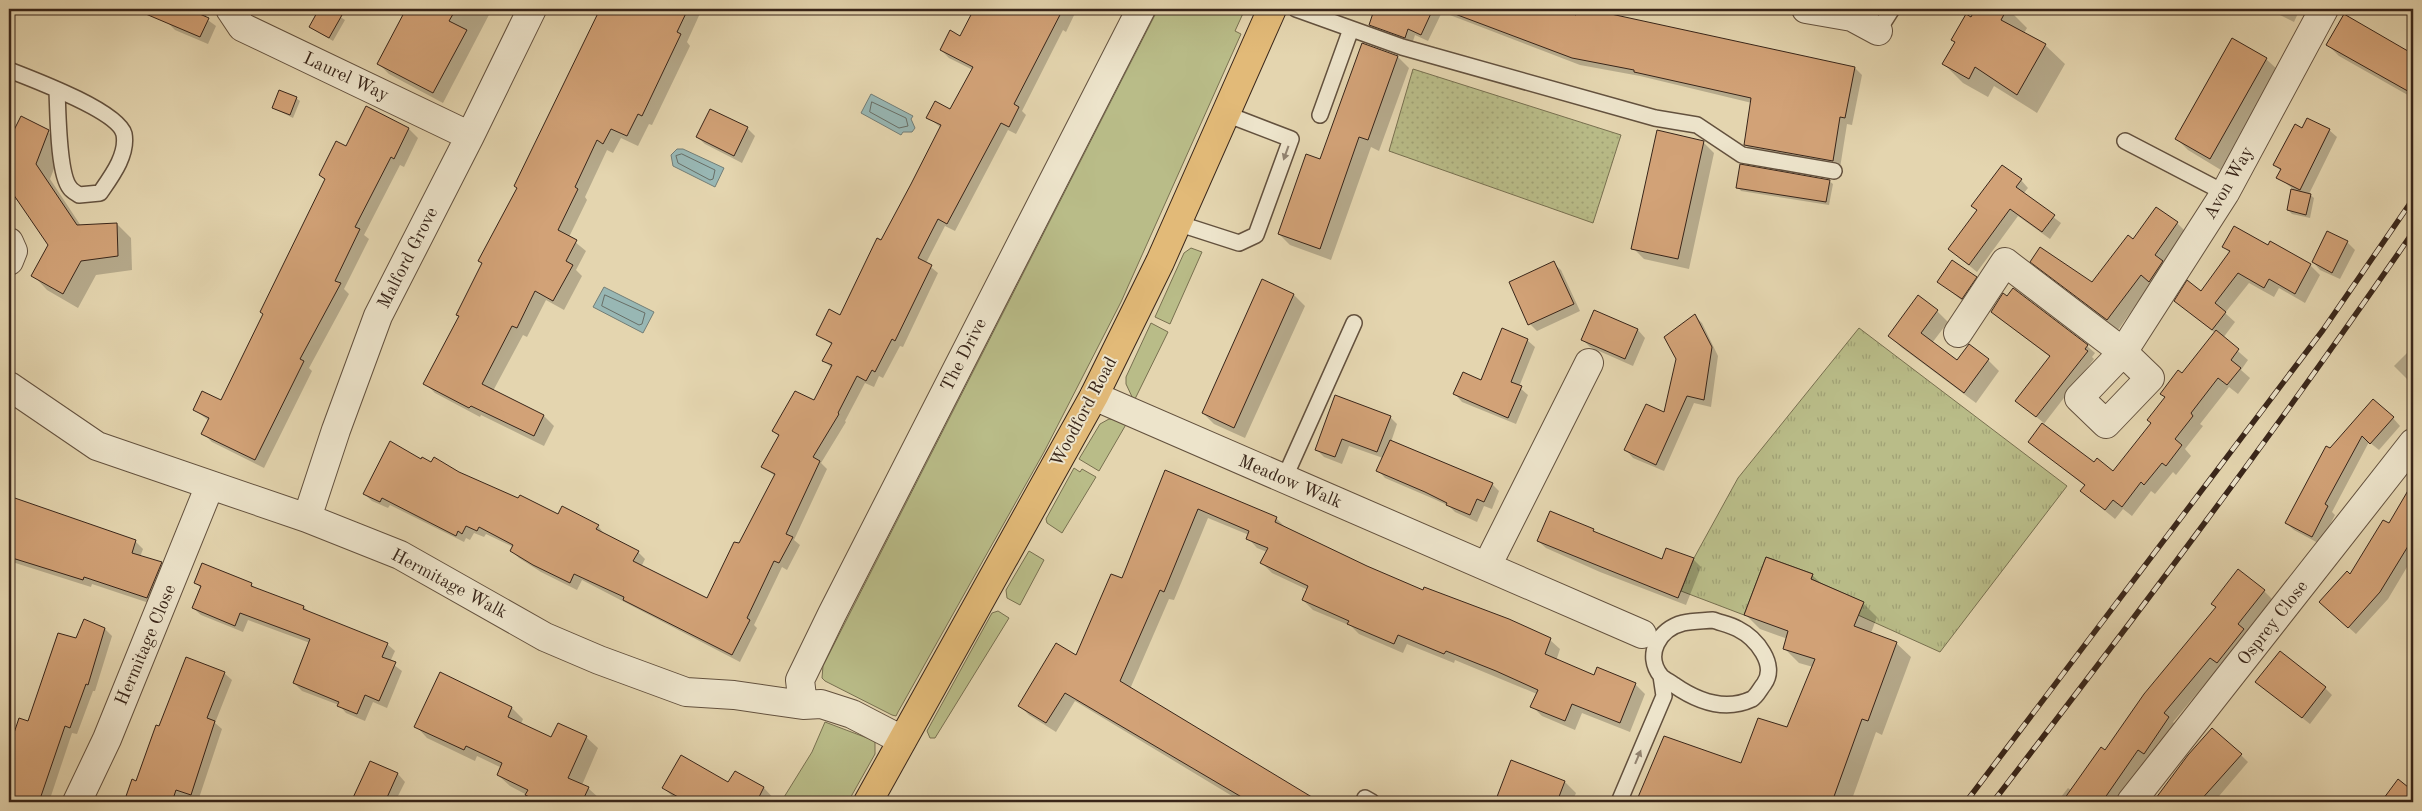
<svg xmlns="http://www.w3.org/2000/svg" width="2422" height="811" viewBox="0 0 2422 811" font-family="'Old Standard TT',serif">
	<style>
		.grass { fill: #b9bc88; stroke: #787050 }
		.park { fill: url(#park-tufts); stroke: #787050 }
		.garden { fill: url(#garden-dots); stroke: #787050 }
		.water { fill: #98b7b4; stroke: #727d76 }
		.shadow { fill: #0003 }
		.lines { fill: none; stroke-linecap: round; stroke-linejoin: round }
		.shore { stroke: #686e66; stroke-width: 1 }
		.building { fill: #d2a277; stroke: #382519 }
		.service-casing { stroke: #63513e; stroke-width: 18 }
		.minor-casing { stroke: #63513e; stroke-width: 30 }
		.primary-casing { stroke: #382519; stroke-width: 30 }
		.service { stroke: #ede4cb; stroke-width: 15 }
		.minor { stroke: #ede4cb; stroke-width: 28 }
		.primary { stroke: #e2ba78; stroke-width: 28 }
		.rail-casing { stroke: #382519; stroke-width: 5.5 }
		.rail { stroke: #ede4cb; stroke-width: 4; stroke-dasharray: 11; stroke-linecap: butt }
		.oneway { fill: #928472 }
		.labels { text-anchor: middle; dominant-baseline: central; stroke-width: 4; stroke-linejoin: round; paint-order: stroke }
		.street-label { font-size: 18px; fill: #382519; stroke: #ede4cb }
	</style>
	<defs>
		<pattern id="park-tufts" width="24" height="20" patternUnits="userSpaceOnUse" patternTransform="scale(1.25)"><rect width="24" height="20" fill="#b9bc88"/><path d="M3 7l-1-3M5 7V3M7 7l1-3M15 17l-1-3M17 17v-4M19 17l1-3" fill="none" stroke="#a0a175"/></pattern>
		<pattern id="garden-dots" width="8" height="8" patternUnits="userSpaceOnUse" patternTransform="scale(1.25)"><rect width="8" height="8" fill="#b9bc88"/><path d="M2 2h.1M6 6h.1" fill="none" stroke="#a0a175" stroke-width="1.8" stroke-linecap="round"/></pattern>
	</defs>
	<rect width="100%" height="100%" fill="#e4d5af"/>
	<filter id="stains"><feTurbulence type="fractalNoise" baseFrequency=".004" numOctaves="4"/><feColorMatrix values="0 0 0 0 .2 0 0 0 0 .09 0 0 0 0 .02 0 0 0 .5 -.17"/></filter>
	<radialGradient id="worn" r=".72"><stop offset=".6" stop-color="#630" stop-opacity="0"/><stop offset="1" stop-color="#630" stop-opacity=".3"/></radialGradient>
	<path class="grass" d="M1158,9H1245L1235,31L1241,34L1121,302L1044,452L898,712L896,716L892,715L825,681L822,678L823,666Z
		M1191,248L1202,252L1170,324L1155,317L1184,253Z
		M1151,323L1168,332L1134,401L1126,384V377Z
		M1109,419L1128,421L1099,471L1079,459L1100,424Z
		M1074,468L1080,472L1082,469L1096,477L1062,533L1047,523L1046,519Z
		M1029,551L1044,560L1020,605L1007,598L1006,590Z
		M998,611L1009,618L935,738H930L927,731L992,613Z
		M825,722L875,741V754L848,802H781L812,752Z"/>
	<path class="park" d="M1859,328L2067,486L1940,652L1858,615L1863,602L1811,579L1813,574L1766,557L1744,615L1681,591L1694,558L1738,478Z"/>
	<path class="garden" d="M1413,69L1621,135L1593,223L1389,151Z"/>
	<path class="water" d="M871,94L913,116L911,119L915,128L912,132H903L901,135L861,113Z
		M677,149H683L724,168L715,187L673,166L671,155Z
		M604,287L654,312L643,333L593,307Z"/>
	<path class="shadow" d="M147,9H209L205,18L216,26L208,44L175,30L167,22L169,19Z
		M320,9H328L345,20L333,41L310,27Z
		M407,9H492L443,103L389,74L379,64Z
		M601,9H702L687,42L690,46L652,125L649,124L638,146L621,138L613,153L607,150L585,197L587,200L569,237L586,251L576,270L582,276L564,310L546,300L527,337L523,335L493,391L544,416L554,426L544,446L481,415L480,417L435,393L425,383L460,317L518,189L544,125Z
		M975,9H999L1021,20L1026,9H1077L1066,32L1063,30L1022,111L1026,115L1016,134L1008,130L955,231L945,226L926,263L938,273L903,347L900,346L883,378L879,376L874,387L865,383L845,421L846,422L821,463L827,469L794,540L800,545L787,570L782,567L754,625L757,628L740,662L582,580L577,590L541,572L519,558L512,551L513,547L486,534L484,537L474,533L470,540L466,538L464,542L390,505L388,508L372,501L364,494L422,460L458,473L558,515L598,526L605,535L638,552L645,559L641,567L708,600L740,545L775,476L763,467L780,437L773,431L814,402L832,368L824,361L832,345L818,334L841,317L941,128L928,117L951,110L973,70L949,58L941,50L961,38Z
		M1375,9H1585L1855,68L1862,75L1852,125L1847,124L1840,168L1752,151L1745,144L1752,103L1640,76L1580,65L1442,12L1428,41L1415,35L1412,44L1377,32L1370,25Z
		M1977,9H2008L2027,28L2024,33L2045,45L2065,64L2037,113L1994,86L1988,97L1963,83L1944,64L1956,43L1953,40Z
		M2252,9H2265L2262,14Z
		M2268,9H2300L2294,22Z
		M2344,15L2413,55V98L2339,56L2328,45Z
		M2233,40L2266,59L2278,70L2221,170L2188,150L2177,139Z
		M1398,57L1409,68L1379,151L1371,147L1331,260L1290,245L1279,234L1321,161Z
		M296,98L300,101L293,118L273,108Z
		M366,108L409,129L418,138L404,167L400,165L364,235L369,239L344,289L349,294L309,368L312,371L264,468L212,442L203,433L209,421L194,409L222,402L326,181L320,175L346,148Z
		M22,118L48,132L63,146L50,179L81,226L117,224L131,238L132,270L96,275L78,308L47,290L33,275L49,245L18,200H9V143Z
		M747,128L755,136L742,163L705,144L697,137Z
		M2303,129L2329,130L2337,137L2309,194L2314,198L2310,218L2292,214L2288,210L2293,189L2278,177L2281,171L2275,165Z
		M1703,142L1714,153L1689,269L1644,259L1633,248Z
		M2021,180L2028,188L2023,194L2061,223L2050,239L2018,216L1977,272L1949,249L1978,211L1973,206Z
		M1829,181L1833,184L1829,205L1741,191L1738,187Z
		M2177,223L2187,233L2118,330L2032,262L2092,284L2133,241Z
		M2347,242L2355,250L2340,279L2320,270L2313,262Z
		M2271,243L2310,265L2320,275L2305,303L2279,288L2274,297L2249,283L2225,313L2235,322L2223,338L2248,360L2241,370L2250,378L2238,394L2229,387L2200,424L2203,426L2185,449L2191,456L2176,475L2173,472L2155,494L2151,491L2132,516L2123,509L2115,519L2081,491L2085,486L2030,441L2044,423L2016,401L2050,357L1992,312L2087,346L2095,353L2092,357L2094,359L2043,425L2094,464L2113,473L2152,423L2166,398L2161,394L2183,375L2215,333L2176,301L2201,292L2230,253L2224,247H2268Z
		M1553,263L1561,270L1580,311L1537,331L1530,324Z
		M1976,278L1983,285L1969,306L1939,282Z
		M1263,281L1294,295L1305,306L1245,438L1214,424L1203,413Z
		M1937,311L1948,322L1932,343L1958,362L1988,360L1999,371L1976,403L1901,347L1890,336Z
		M1595,312L1638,330L1645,338L1633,366L1590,347L1583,340Z
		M1695,316L1702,323L1718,356L1711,407L1694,403L1664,471L1633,458L1626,450L1665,414Z
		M1527,340L1535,347L1519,387L1528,395L1516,424L1462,402L1455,394L1482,382Z
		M2413,347V385L2394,366Z
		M1390,417L1397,424L1391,442L1492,484L1499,491L1492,509L1484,506L1477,522L1455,512L1449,506L1434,499L1385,478L1378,470L1383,458L1349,446L1342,464L1324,457L1316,449Z
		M2393,418L2400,426L2379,450L2369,442L2332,512L2335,515L2320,544L2294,530L2286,523L2330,449Z
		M1166,471L1276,518L1286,528L1366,567L1424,591L1508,620L1550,640L1560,649L1556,661L1594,677L1635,684L1645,694L1630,732L1582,713L1575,730L1542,716L1532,706L1537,694L1455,660L1454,663L1407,644L1403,653L1359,634L1351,626L1313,610L1303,600L1308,590L1272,573L1262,563L1267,552L1257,548L1248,538L1249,535L1208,518L1174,600L1169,599L1130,689L1318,802H1242L1075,701L1056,732L1029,715L1019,705L1077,657L1123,580Z
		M2413,485V557L2388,599L2356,634L2328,609L2389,525Z
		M11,498L135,541L143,549L140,557L161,564L168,571L155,605L92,584L91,587L9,561Z
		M1593,531L1597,534L1662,560L1693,559L1701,567L1686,605L1600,572L1546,548L1538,541Z
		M1812,575L1824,586L1863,603L1877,617L1871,633L1896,643L1911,657L1882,735L1876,732L1851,802H1637L1664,738L1742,764L1788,728L1813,667L1799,663L1785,649L1788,639L1760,629L1746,615Z
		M196,583L251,584L256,589L304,607L309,612L387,644L395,651L390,662L402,671L387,708L373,702L365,721L346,713L339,705L302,691L294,683L310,643L248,620L243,632L201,615L193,608L201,588Z
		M2264,591L2273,600L2226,671L2220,666L2173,722L2177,727L2153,762L2147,758L2117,802H2057L2068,788L2072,791L2105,752L2217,608L2213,604Z
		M105,629L112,636L95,691H93L77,734L72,733L49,802H9V753L20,719L28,722L77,640Z
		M224,673L232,680L215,723L222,729L198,801L184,797L182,802H125L133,781L137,782L160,728Z
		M440,674L512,708L523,719L521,724L552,739L586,737L598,748L582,785L588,788L600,799L598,802H534L527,795L510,786L498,775L502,768L477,756L475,761L427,738L416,726Z
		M2257,682L2325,688L2332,695L2310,724Z
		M2189,755H2241L2248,762L2214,802H2154Z
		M371,762L398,774L405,782L395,802H358L354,798Z
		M1512,762L1565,782L1576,793L1572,802H1496Z
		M735,772L764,788L777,802H678L664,788L729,784Z
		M2398,781L2407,788L2413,781V802H2382Z"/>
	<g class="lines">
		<path class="shore" d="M872,102L906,118L908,126L899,128L870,112Z
			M682,154L715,170L713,179L710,180L678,163L676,156Z
			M605,295L645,313L642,324L639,325L602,306Z"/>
	</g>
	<path class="building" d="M134,9H188L209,18L200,37Z
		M319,9H330L342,15L329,38L309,27Z
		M406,9H456L449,21L467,30L433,93L377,64Z
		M600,9H688L677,32L681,34L642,116L638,114L627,136L611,129L603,144L597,140L575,187L578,189L558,230L577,240L566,261L573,265L553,301L535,291L517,328L512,326L482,384L544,415L534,436L471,406L469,408L423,384L459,316L456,315L482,263L478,261L517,188L514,186Z
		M974,9H1063L1014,104L1019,107L1009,127L1001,123L947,224L938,219L918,258L932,265L895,341L892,339L875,372L872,370L866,381L857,376L838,413L839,414L813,457L820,461L786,534L793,537L779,563L774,561L747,618L750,620L732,655L623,600L624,597L574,574L570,583L533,565L510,551L513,545L479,527L477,531L466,526L462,534L458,531L456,536L382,498L380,502L363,494L390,441L421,459L422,457L431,462L434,457L459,472L518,498L520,495L558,514L562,506L599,525L596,529L639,551L633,561L707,598L734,542L739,543L775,474L761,467L779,435L772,431L795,391L814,400L832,365L822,361L832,343L816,335L829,309L840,315L877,238L881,240L911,184L941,125L926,118L935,101L950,109L973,67L940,50L950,30L960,36Z
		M1365,9H1433L1421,35L1408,29L1405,38L1369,25L1373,13Z
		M1447,9H1559L1576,15L1578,9H1588L1855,67L1845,118L1840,117L1833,161L1744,145L1751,98L1634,72V70L1572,58L1447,11Z
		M1975,9H2007L2001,20L2046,44L2017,95L1975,67L1969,79L1942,64L1955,42L1951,40L1966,14L1971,17Z
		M2344,14L2413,54V94L2326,45Z
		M2232,38L2267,58L2210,159L2175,139Z
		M1362,43L1398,56L1368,140L1359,137L1320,249L1278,234L1306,154L1320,159Z
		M279,90L297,97L290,115L272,108Z
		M366,106L409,128L394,159L391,157L355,227L360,229L335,281L341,283L300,359L304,361L255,460L201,434L209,418L193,410L202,391L221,400L263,314L260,312L325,179L319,175L336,141L346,146Z
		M710,109L748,127L734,156L696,137Z
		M21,116L49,130L36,164L77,225L117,223L118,256L81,261L63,294L31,276L48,245L9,188V140Z
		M2307,118L2330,129L2300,190L2276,178L2281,169L2273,165L2295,124L2302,128Z
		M1657,130L1704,141L1678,259L1631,249Z
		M1740,164L1830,180L1826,202L1736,188Z
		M2002,165L2022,179L2016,187L2055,215L2042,232L2010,209L1969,265L1948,249L1977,210L1971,206Z
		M2291,189L2311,194L2306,215L2287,210Z
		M2156,207L2178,222L2155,255L2163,261L2149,282L2141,275L2107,320L2030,262L2040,247L2092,282L2128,235L2133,239Z
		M2234,226L2268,245L2270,241L2311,264L2295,294L2269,279L2264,288L2238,273L2215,303L2226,312L2212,330L2174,301L2187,280L2201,291L2230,251L2222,247Z
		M2327,231L2348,241L2332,273L2312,262Z
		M1952,260L1977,277L1962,299L1937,282Z
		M1554,261L1574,304L1528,325L1509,282Z
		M1262,279L1294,294L1234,428L1202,413Z
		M2013,288L2088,345L2085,349L2088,351L2036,417L2015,401L2050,356L1991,312L2003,293L2007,296Z
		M1918,295L1938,310L1921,333L1957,360L1969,344L1989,359L1964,393L1888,336Z
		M1594,310L1638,329L1625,359L1581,340Z
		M1695,314L1712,347L1704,400L1687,396L1656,465L1624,450L1646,404L1664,412L1676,359L1664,337Z
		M1502,328L1528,339L1511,382L1522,386L1508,418L1453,394L1463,372L1481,380Z
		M2216,330L2239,349L2231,360L2241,368L2227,385L2218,378L2191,413L2193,416L2175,439L2182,445L2166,466L2162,463L2144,485L2141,482L2122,507L2113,500L2105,510L2080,491L2085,485L2028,442L2042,423L2094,462L2097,458L2113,471L2151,423L2147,420L2165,397L2160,394L2178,370L2182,373Z
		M1335,395L1391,416L1377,452L1342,439L1335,457L1315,450Z
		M2373,399L2394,417L2370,444L2362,436L2325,504L2328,506L2312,537L2285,523L2326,446L2330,448Z
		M1390,440L1493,483L1484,502L1477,499L1470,515L1446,505L1447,503L1425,492L1376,471Z
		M1165,470L1277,517L1275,522L1367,566L1423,590L1424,587L1509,619L1551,638L1545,654L1594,675L1597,667L1636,683L1620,723L1572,704L1565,721L1530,707L1538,690L1496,671L1446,651L1444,654L1398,635L1394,644L1347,624L1349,621L1302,600L1308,586L1260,563L1268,548L1246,539L1249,531L1198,509L1164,592L1160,590L1120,681L1320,802H1250L1065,693L1046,723L1018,706L1056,643L1076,655L1111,574L1122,578Z
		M2413,482V538L2380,592L2348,628L2319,602L2347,571L2350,574L2383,520L2389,523Z
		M9,496L136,540L132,553L162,562L147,598L84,577L83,580L9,557Z
		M1550,511L1594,529L1593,531L1662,559L1666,548L1694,558L1678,598L1537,541Z
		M1766,557L1813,574L1811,579L1864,602L1854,626L1897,642L1868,721L1862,719L1832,802H1636L1664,736L1741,763L1758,718L1787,727L1815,659L1783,649L1788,631L1744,615Z
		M202,563L252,583L251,586L304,606L303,609L388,643L382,657L396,662L379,701L365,695L357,714L337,706L339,702L293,683L310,639L240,613L235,626L192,608L201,586L194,583Z
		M2238,569L2265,590L2238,624L2244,629L2217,663L2210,658L2164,713L2169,717L2144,754L2138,750L2102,802H2062L2101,747L2105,750L2144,694L2216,607L2211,604Z
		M84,619L105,628L88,685L86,684L70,728L65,726L39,802H9V748L19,718L28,721L58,633L76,638Z
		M2280,651L2326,687L2302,718L2255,682Z
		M186,657L225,672L207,718L215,721L191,795L176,790L172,802H124L132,779L136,781L156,725L159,726Z
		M440,672L512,707L508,717L551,737L558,723L587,736L568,778L589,787L582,802H541L525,795L528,790L497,775L502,763L466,746L464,750L414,727Z
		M2212,728L2242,754L2199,802H2153L2188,755Z
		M681,755L728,782L735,771L764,787L758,799L764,802H687L662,788Z
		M1511,760L1565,781L1557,802H1495Z
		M370,761L398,773L385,802H351Z
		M2398,779L2413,791V802H2381Z"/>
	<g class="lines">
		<defs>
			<path id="service" d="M1296,9L1402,47L1655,118L1697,125L1742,155L1834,171
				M1878,31L1892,9
				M9,70C32,79 118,111 124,134C128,155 111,177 100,193L79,195C76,193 72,191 70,188C58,174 58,111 57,91
				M1320,115L1351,29
				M2125,141L2225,193
				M1177,223L1239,243L1256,235L1291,139L1226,114
				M1284,479L1354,323
				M1713,620C1721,623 1731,625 1738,629C1756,638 1778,665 1764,684C1760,689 1757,696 1752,699C1724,712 1697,701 1674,685C1670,682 1664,679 1661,676C1644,655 1659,629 1683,623C1692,621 1703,621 1713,620Z
				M1365,798L1372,802
				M1619,802L1664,696L1661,676"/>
			<path id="minor" d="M230,9L242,27L470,136
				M1806,9L1852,17L1878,31
				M9,242L13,251L9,261
				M1958,333L2005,262L2123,352L2225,193L2324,9
				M2123,352L2150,378L2106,424L2079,398Z
				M9,386L97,446L307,518L400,555L545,637L599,660L686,692L734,695L803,705L821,704L852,714L902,740
				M1094,396L1642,634
				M307,518L336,430L378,316L470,136L532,9
				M1487,566L1589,363
				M803,705L800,680L832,614L1141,9
				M77,802L107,739L210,485
				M2131,802L2413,443"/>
			<path id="primary" d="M868,802L1094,396L1160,262L1272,9"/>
		</defs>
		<use href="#service" class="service-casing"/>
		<use href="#minor" class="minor-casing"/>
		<use href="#primary" class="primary-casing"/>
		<use href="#service" class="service"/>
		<use href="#minor" class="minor"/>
		<use href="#primary" class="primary"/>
		<defs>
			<path id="rail" d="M1966,802L2323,330L2413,199
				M1993,802C2137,615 2279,427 2413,232"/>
		</defs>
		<use href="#rail" class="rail-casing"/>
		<use href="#rail" class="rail"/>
	</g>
	<defs><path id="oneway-solid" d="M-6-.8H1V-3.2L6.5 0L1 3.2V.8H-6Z" transform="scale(1.25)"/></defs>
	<g class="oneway">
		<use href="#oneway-solid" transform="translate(1286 153) rotate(110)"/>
		<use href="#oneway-solid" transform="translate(1638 757) rotate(-67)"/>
	</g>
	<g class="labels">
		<g class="street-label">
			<text transform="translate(346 77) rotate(25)">Laurel Way</text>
			<text transform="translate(2229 183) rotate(-60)">Avon Way</text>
			<text transform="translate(408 258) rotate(-63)">Malford Grove</text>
			<text transform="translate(964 355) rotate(-63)">The Drive</text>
			<text transform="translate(1084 412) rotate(-62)">Woodford Road</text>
			<text transform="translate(1290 482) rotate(23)">Meadow Walk</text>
			<text transform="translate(449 584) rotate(28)">Hermitage Walk</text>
			<text transform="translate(2273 623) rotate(-52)">Osprey Close</text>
			<text transform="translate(146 645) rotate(-67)">Hermitage Close</text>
		</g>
	</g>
	<rect width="2422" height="811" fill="none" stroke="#e4d5af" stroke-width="30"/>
	<rect x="10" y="10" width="2402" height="791" fill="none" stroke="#382519" stroke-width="2.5"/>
	<rect x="15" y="15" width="2392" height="781" fill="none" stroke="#382519"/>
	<rect width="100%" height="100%" filter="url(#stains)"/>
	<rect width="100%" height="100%" fill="url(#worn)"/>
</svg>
